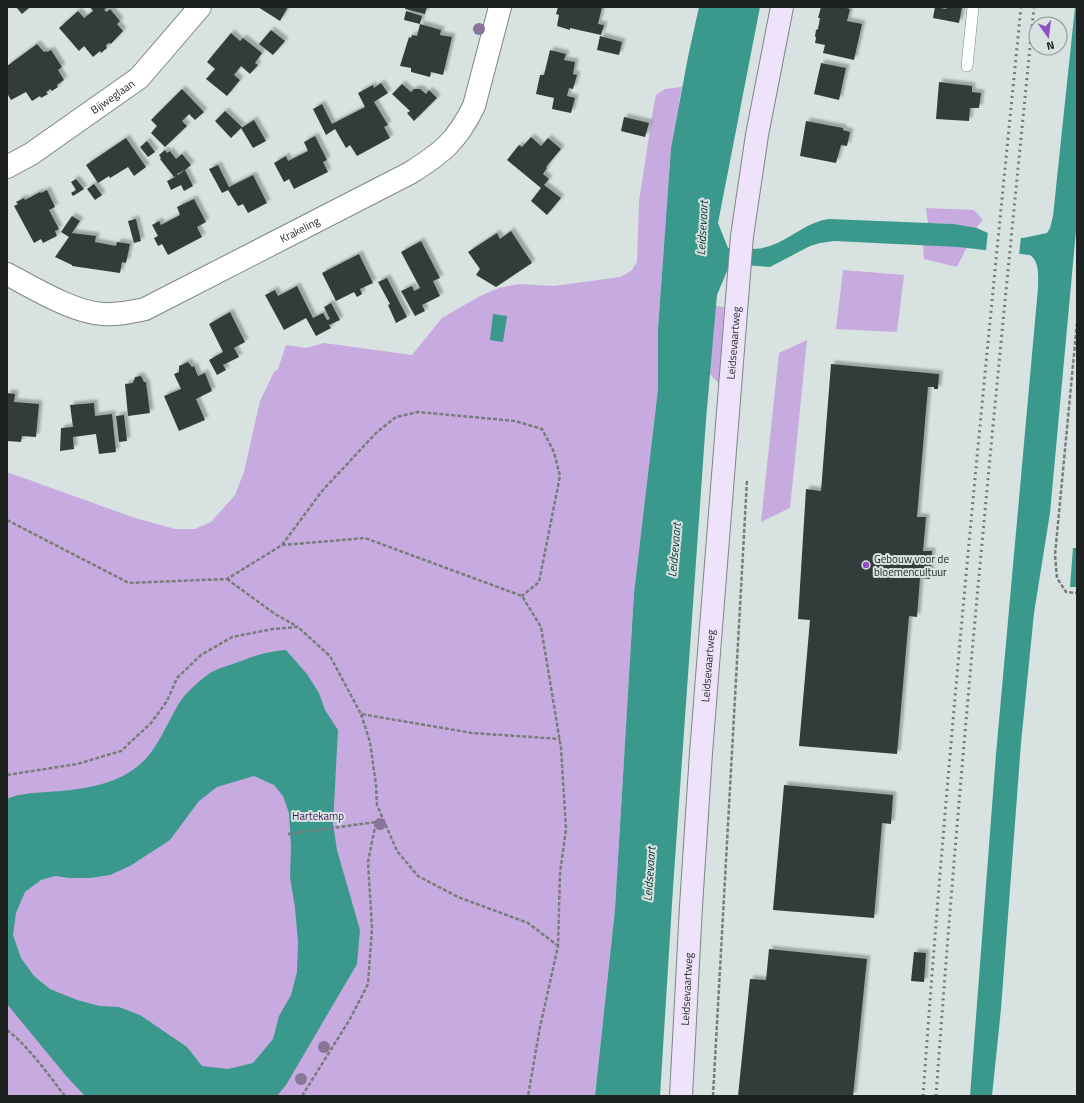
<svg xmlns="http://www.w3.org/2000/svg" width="1084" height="1103" viewBox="0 0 1084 1103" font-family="'Titillium Web',sans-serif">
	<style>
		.green { fill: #c7abe0 }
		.water { fill: #3b988d; fill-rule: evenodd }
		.pier { fill: #d8e2e0 }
		.building { fill: #333c3a; filter: url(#shadow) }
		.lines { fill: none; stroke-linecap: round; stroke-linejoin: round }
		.lane-casing { stroke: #7d8685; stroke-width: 12 }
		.street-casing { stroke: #7d8685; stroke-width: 24 }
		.secondary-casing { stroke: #7d8685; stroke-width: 24 }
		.path { stroke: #767d7b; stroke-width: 2.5; stroke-dasharray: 4 2; stroke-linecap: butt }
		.lane { stroke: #fff; stroke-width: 11 }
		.street { stroke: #fff; stroke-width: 22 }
		.secondary { stroke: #efe2fb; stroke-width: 22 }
		.rail { stroke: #727977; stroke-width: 3; stroke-dasharray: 2 4; stroke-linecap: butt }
		.tree { fill: #87759a }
		.poi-dot { fill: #914dc2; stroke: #d8e2e0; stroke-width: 1.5 }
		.labels { text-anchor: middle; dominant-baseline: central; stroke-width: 4; stroke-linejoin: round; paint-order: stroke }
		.street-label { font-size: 11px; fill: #1d2120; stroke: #d8e2e0 }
		.poi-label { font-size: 11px; fill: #1d2120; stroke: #d8e2e0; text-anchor: start }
		.park-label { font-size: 11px; fill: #451c61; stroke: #d8e2e0 }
		.water-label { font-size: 12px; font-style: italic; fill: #083530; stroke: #d8e2e0 }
	</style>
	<defs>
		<filter id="shadow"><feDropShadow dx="3.5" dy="-3.5" stdDeviation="1" flood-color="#0004"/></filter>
	</defs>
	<rect width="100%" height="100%" fill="#d8e2e0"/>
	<path class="green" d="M682,87L671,148L658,329V389L634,593L615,909L595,1096H7V472L135,518L175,529H195L211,522L235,495L244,472L260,401L274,372L278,369L286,345L306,348L324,343L412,355L442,318L480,296L499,288L519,284L554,286L620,277L631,271L637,262L639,201L654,104L656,95L665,89Z
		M926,208L974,210L983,220L976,228L954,224L928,223Z
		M923,245H956L967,247L957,267L924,259Z
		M843,270L904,275L897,332L836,329Z
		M716,306L724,307L719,384L710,374Z
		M807,340L790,508L761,522L779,353Z"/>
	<path class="water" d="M699,7H760L718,223L728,248C744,249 760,251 775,244C794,236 808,222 829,219L954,224L977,228L988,233L1023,238L1047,233L1050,228L1053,216L1075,7H1077V220L1050,513L1034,613L1021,743L1001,1009L992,1096H970L996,754L1038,288C1038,277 1040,262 1030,255L958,247L834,241L820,243L810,246L770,267L730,264L717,295L706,420L673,888L660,1096H595L615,909L634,593L658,389V329L671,148L688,57Z
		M493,314L507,316L503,342L490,340Z
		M1073,548H1077V587H1070Z
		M286,650L307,674L319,693L325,710L338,730L333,824L337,850L360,930L357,964L286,1085L277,1096H85L67,1077L7,1004V799C20,793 34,793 48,792C78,790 114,786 138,766C157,751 166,725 178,705C185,693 199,681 210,673C217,669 226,666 233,664C251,657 267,651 286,650ZM254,776L274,785L283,796L289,813L291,847L290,877L295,908L298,942L297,972L291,995L279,1016L273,1039L253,1063L228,1069L202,1066L187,1047L140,1015L119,1007L100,1006L77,1000L50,989L34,976L21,958L13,935L16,913L25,892L41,880L55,876L69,878H90L110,875L130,866L170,840L199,801L217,787Z"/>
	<path class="pier" d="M988,231L1021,236L1019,256L986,251Z"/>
	<path class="building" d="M16,7H30L22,14Z
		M90,7H107L104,10L107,12L110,9L120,21L117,24L123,31L111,44L110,43L107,44L106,46L107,48L101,53L100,51L93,57L84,46L79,51L59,28L78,11L84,18L93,11Z
		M258,7H288L280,21Z
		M406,7H427L425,14L405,9Z
		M558,7H602L598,24L604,25L601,35L570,28V30L557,26L559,15L556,14Z
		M821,7H843L850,9L847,21L862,24L854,60L823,53L825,45L815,43L816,38L815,36L816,30L818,29L820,18H818Z
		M935,7L946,9L947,7H962L959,23L933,18Z
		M406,11L422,16L420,24L404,20Z
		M420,24L441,30L440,35L452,37L443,75L431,72L430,77L411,72V68L400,66L409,37L411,38L412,35L417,36Z
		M271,30L285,41L273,55L259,44Z
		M231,33L240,41L243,38L262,53L255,63L258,65L250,74L241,66L234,75L240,80L227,96L206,79L215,69L207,62Z
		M600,36L622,42L619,55L597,50Z
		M37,44L44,52L46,51L47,52L51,50L62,67L58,70L64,80L57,85L58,87L52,91L50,89L48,91L46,92L48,94L41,98L40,96L32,101L26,92L11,100L7,93V66Z
		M550,50L566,54L564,60L575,62L573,74L577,75L573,89L569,88L567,96L575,98L571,113L552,109L554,98L536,94L540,75H544Z
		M821,63L846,68L839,100L814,94Z
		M939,82L972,86V92L981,93L979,108H970L969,121L936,119Z
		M381,83L388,93L374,102L388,125L384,127L390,138L357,156L350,145L346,148L335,129L326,135L313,109L322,104L332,124L365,107L358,93L373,85L374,88Z
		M402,84L411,92L414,89H420L426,94L429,90L437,98L414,121L407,113L410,111L392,94Z
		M182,89L204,112L195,120L189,114L182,121L187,126L165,147L151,133L157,126L151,120Z
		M225,111L242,127L231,138L215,121Z
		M624,117L649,123L645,137L621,131Z
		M254,120L266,141L253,148L241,128Z
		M806,121L843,128V130L850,132L847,146L841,145L836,163L800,156Z
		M315,136L327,160L323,162L328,172L294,189L289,179L284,182L274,163L286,156L288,161L308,151L304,142Z
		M531,137L541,146L548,138L561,149L546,167L547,168L543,174L549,179L544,185L561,198L547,215L531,201L541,188L507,160L519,145L522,147Z
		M126,138L146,167L134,176L128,167L110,178L109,176L98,183L86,165Z
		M147,141L155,152L148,157L140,147Z
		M165,150L167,153L170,151L176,159L182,154L191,165L185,170L177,174L178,175L185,170L193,186L184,191L181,185L171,190L167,181L177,176L174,177L160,159L161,158L159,155Z
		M218,165L229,187L253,175L267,203L248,213L243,204L238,206L228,190L222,193L209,169Z
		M76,179L84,189L73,196L71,193L76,190L71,182Z
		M94,184L102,195L95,200L87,189Z
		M47,190L55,207L49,210L59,229L55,231L57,236L43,243L41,239L34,243L14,206L18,204L16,202L24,198L25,200L40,192L41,193Z
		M194,199L206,222L197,227L202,237L168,255L162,244L158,246L154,238L158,236L152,225L159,221L161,225L180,215L177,207Z
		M72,216L80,221L72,233L96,236L95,242L116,246L117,242L130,244L126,263L122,262L120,273L72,266V265L55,257L69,237L61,232Z
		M136,219L141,241L134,243L128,221Z
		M511,231L532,263L496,287L476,275L480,269L468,252L497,233L500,239Z
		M421,241L440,278L433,281L440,296L422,305L425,311L415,316L401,291L412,286L414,291L420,288L401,252Z
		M359,254L373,283L360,289L362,294L357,297L354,292L336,301L322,273Z
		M387,278L407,317L396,323L388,305L390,304L378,282Z
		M297,286L313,318L323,313L327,320L330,319L324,307L331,303L340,320L329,325L331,328L316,336L306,318L284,330L265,295L275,290L278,296Z
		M230,312L245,342L234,348L239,357L223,365L226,370L217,375L209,360L223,352L209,324Z
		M188,362L192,367L194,366L198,376L205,373L212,391L196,399L205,420L179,431L164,396L181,389L174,374L179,372V366Z
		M831,364L939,374L938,389H934V387H928L917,517H926L923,551H932L930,579L920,578L917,617L909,616L897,754L799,746L810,620L798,619L806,489L821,491Z
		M141,376L144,382H146L150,413L128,416L125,384L133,383L135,377Z
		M7,393L15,394L14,402L39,404L36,437L22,436L21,442L7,441Z
		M94,403L95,416L112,414L116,452L99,454L96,434L73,437L74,449L60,451L61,428L73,427L70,405Z
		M124,415L127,441L119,442L116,416Z
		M784,785L893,795L891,824L882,823L874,918L773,910Z
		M769,949L867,959L853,1096H738L750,979L766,980Z
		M914,952L926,953L924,982L911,981Z"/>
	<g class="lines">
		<defs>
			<path id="lane" d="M967,66L973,7"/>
			<g id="street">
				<path id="s1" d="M7,167L31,154L139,78L200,7"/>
				<path id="s2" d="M7,274C34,288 72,312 103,314C117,315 131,312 145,309L410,173C442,153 457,141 474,106L500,7"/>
			</g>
			<g id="secondary">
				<path id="s3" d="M681,1096L691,906L701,753L742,236L757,135L782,7"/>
			</g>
		</defs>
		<use href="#lane" class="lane-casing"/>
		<use href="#street" class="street-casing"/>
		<use href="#secondary" class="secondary-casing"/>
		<path class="path" d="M1077,323L1055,555L1057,578L1066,592L1077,593
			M7,520L129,583L227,579L282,545L365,538L522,596L541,627L561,748L566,829L560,873L558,946L540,1027L528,1096
			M282,545L322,491L376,433L396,417L418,412L515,421L542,429L554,452L560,476L539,582L522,596
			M227,579L275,614L298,627
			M361,714L370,742L376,785L377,805L397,851L418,876L458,897L528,923L557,945
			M7,775L77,764L121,751L151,723L167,701L177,678L201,655L232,637L273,629L298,627L330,656L361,714L472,733L560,739
			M288,834L376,822
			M7,1030C30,1048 47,1073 65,1096
			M302,1096L350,1019L368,984L372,928L368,862L376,822L384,820
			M713,1096L747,480"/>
		<use href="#lane" class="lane"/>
		<use href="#street" class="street"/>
		<use href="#secondary" class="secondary"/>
		<path class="rail" d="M923,1096C949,732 985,370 1021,7
			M936,1096C962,733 998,370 1034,7"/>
	</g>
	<g class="tree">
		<circle cx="479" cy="29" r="6"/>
		<circle cx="380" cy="824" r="6"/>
		<circle cx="324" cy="1047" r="6"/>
		<circle cx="301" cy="1079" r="6"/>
	</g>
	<circle class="poi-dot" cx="866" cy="565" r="4"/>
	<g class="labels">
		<g class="street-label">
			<text stroke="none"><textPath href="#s1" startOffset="127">Bijweglaan</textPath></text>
			<text stroke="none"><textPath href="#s2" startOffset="321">Krakeling</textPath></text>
			<text stroke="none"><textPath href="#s3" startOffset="755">Leidsevaartweg</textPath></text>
			<text stroke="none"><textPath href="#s3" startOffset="431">Leidsevaartweg</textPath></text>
			<text stroke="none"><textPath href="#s3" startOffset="107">Leidsevaartweg</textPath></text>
		</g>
		<g class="poi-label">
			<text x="874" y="559">Gebouw voor de<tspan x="874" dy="13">bloemencultuur</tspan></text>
		</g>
		<g class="park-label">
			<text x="318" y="816">Hartekamp</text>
		</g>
		<g class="water-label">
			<text transform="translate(702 228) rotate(-87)">Leidsevaart</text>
			<text transform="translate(674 550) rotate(-85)">Leidsevaart</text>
			<text transform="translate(649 874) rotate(-86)">Leidsevaart</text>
		</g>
	</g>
	<rect width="1084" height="1103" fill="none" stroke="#1d2120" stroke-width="16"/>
	<g transform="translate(1048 36) rotate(166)"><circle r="19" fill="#d8e2e0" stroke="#8d9593"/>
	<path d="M0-3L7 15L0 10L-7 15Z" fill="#914dc2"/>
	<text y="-6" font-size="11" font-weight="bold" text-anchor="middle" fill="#1d2120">N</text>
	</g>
</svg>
